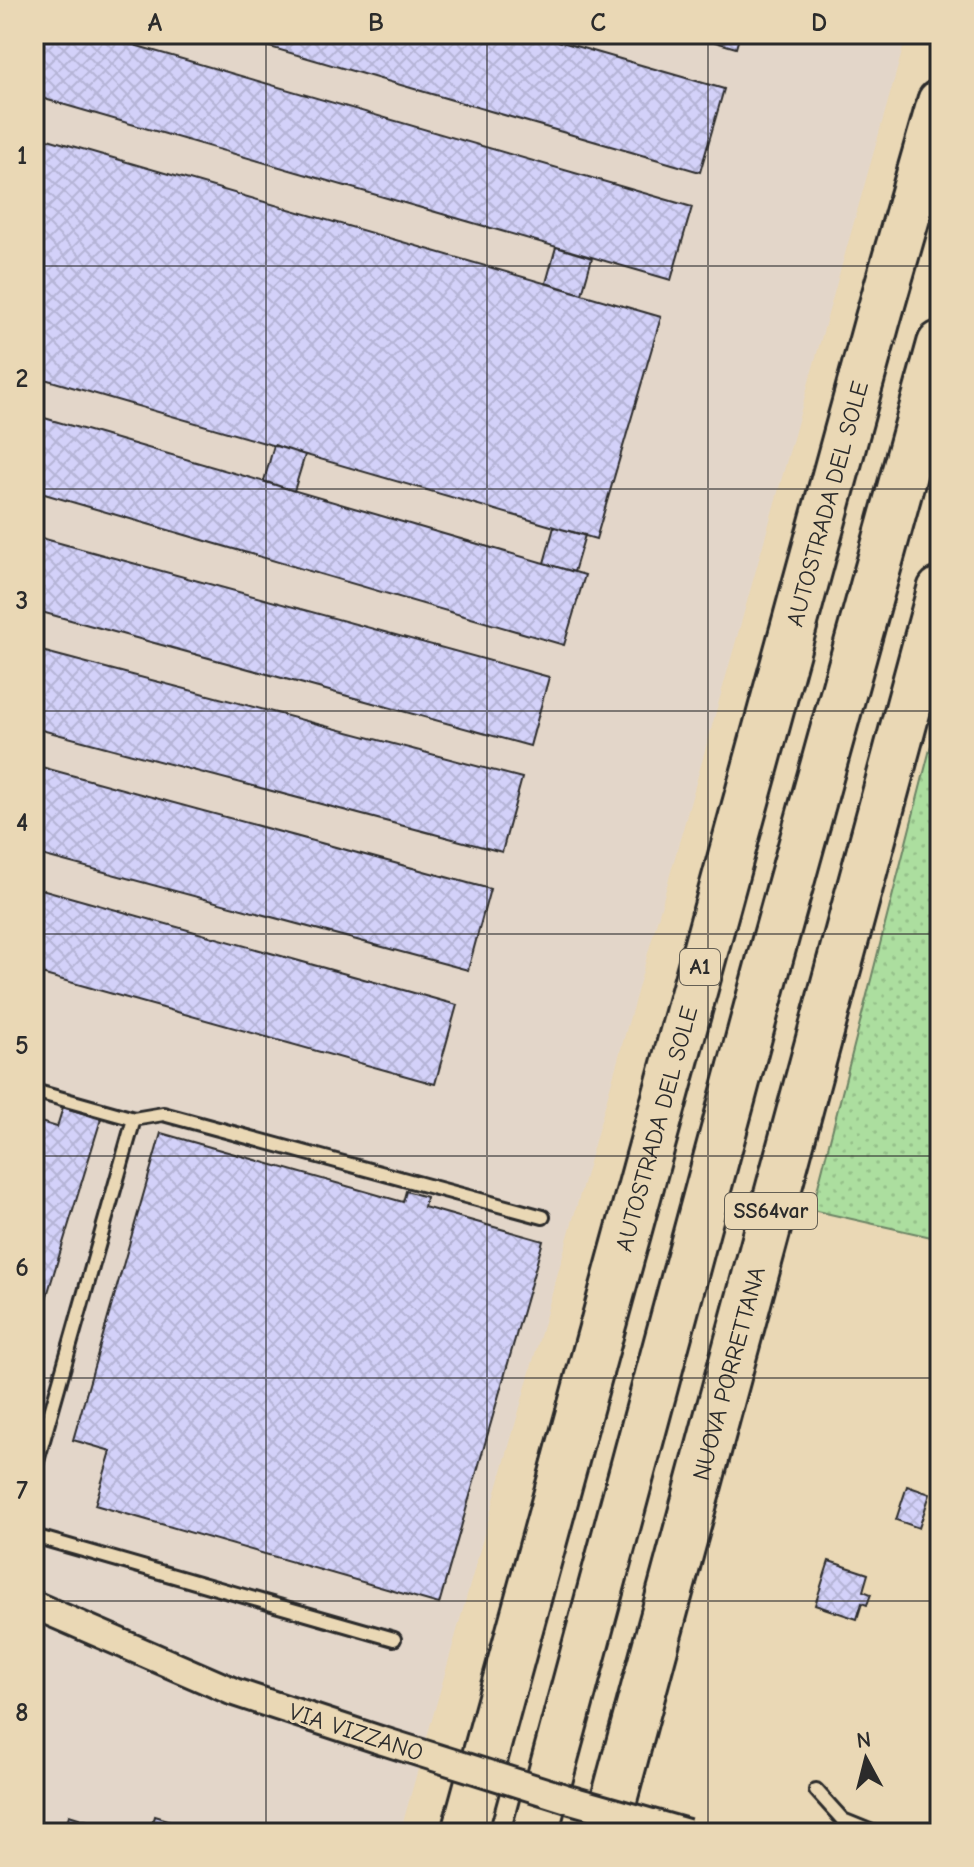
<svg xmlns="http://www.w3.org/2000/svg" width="974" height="1867" viewBox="0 0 974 1867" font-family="'Comic Neue',sans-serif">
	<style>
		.built { fill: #e3d6c9 }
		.grass { fill: url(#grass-dots); stroke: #6c8465; stroke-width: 2 }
		.building { fill: url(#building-cross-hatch); stroke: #2b2b2b; stroke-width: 2 }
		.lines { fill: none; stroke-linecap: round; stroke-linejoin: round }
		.lane-casing { stroke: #2b2b2b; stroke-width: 18 }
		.street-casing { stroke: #2b2b2b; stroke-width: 32 }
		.highway-casing { stroke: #2b2b2b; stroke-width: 50 }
		.lane { stroke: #ead8b5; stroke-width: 12 }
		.street { stroke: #ead8b5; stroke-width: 26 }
		.highway { stroke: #ead8b5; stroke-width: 44 }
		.street-bridge-casing { stroke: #2b2b2b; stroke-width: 32; stroke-linecap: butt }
		.street-bridge { stroke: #ead8b5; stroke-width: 26 }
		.grid { fill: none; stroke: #2b2b2b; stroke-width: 2; stroke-opacity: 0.55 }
		.labels { text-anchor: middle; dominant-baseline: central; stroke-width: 6; stroke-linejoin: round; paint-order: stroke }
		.shield { fill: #ead8b5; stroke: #645f54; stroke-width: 2 }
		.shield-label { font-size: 22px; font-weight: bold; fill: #2b2b2b }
		.street-label { font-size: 24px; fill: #2b2b2b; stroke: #ead8b5 }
		.neatline { fill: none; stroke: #2b2b2b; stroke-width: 3 }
		.grid-label { font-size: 26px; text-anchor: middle; font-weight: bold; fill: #2b2b2b }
	</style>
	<defs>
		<pattern id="grass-dots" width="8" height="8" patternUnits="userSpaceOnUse" patternTransform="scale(2)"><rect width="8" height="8" fill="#acde9f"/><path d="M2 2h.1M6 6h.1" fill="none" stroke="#94bf89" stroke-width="1.8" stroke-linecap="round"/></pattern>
		<pattern id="building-cross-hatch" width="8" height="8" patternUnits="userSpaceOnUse" patternTransform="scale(2)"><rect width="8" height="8" fill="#d3d1f9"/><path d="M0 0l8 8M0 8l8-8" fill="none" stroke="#b5b4d6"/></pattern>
	</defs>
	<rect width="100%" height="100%" fill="#ead8b5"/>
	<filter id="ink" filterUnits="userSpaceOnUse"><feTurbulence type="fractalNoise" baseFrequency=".0125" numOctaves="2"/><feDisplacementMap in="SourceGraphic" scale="16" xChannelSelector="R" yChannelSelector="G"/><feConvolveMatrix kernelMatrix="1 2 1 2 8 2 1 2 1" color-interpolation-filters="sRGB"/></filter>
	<g filter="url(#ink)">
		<path class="built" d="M34,34H907L400,1833H34Z"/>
		<path class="grass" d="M940,710V1239L812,1210Z"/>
		<path class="building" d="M34,34H96L692,207L671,280L34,96Z
			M225,34H534L724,89L700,172Z
			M688,34H740L736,48Z
			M34,135L661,317L596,539L34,376Z
			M556,247L592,258L582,294L546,283Z
			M34,415L585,575L564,645L34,491Z
			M274,445L305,455L294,491L264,481Z
			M554,527L585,535L574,572L544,563Z
			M34,536L549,677L530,746L34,610Z
			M34,649L522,778L502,852L34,728Z
			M34,765L490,889L468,970L34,853Z
			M34,887L457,1005L435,1084L34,972Z
			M63,1107L101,1119L34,1338V1120L57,1127Z
			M161,1133L403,1202L406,1191L426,1197L424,1207L543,1241L439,1604L95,1505L111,1451L73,1440Z
			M907,1486L930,1494L919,1528L896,1520Z
			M829,1561L868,1574L863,1591L871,1594L867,1605L862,1603L857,1619L815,1605Z
			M69,1815L126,1833H64Z
			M154,1816L209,1833H149Z"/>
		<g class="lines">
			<defs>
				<path id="lane" d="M34,1091L134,1119L34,1472
					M134,1119L163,1114L543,1217
					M34,1536L394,1639
					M816,1790L843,1820L875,1833"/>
				<path id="street" d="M34,1605L234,1692L380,1740"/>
				<g id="highway">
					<path id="s1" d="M464,1833L877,322L940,102"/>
					<path d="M535,1833L769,962L940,344"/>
					<path id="s2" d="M605,1833L940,590"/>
				</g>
			</defs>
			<use href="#lane" class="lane-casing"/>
			<use href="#street" class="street-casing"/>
			<use href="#highway" class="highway-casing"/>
			<use href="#lane" class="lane"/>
			<use href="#street" class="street"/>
			<use href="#highway" class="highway"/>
			<defs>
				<path id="street-bridge" d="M380,1740L571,1800L687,1833"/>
			</defs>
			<use href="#street-bridge" class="street-bridge-casing"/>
			<use href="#street-bridge" class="street-bridge"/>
		</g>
	</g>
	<path class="grid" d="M266,34V1833M487,34V1833M708,34V1833M34,266H940M34,489H940M34,711H940M34,934H940M34,1156H940M34,1378H940M34,1601H940"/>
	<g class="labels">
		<g class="shield">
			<rect x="680" y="949" width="40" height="36" rx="6"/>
			<rect x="725" y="1193" width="92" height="36" rx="6"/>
		</g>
		<g class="shield-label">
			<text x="700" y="967">A1</text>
			<text x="771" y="1211">SS64var</text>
		</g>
		<g class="street-label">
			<text stroke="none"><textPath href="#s1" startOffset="1378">AUTOSTRADA DEL SOLE</textPath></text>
			<text stroke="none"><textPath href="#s1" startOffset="730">AUTOSTRADA DEL SOLE</textPath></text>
			<text stroke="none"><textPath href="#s2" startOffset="476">NUOVA PORRETTANA</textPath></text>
			<text transform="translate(356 1732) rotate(18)">VIA VIZZANO</text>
		</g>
	</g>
	<rect width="974" height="1867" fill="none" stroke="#ead8b5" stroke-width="88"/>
	<g transform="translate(866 1759) rotate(353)" stroke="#ead8b5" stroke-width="6" paint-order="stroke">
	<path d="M0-6L14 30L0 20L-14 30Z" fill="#2b2b2b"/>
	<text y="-12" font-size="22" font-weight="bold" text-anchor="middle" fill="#2b2b2b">N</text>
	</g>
	<rect x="44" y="44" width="886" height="1779" class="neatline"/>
	<g class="grid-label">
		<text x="155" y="31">A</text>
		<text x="376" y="31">B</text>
		<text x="598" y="31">C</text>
		<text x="819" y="31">D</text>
		<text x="22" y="164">1</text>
		<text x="22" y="387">2</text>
		<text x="22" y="609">3</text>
		<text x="22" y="831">4</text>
		<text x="22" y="1054">5</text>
		<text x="22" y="1276">6</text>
		<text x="22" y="1499">7</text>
		<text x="22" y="1721">8</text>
	</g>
</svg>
